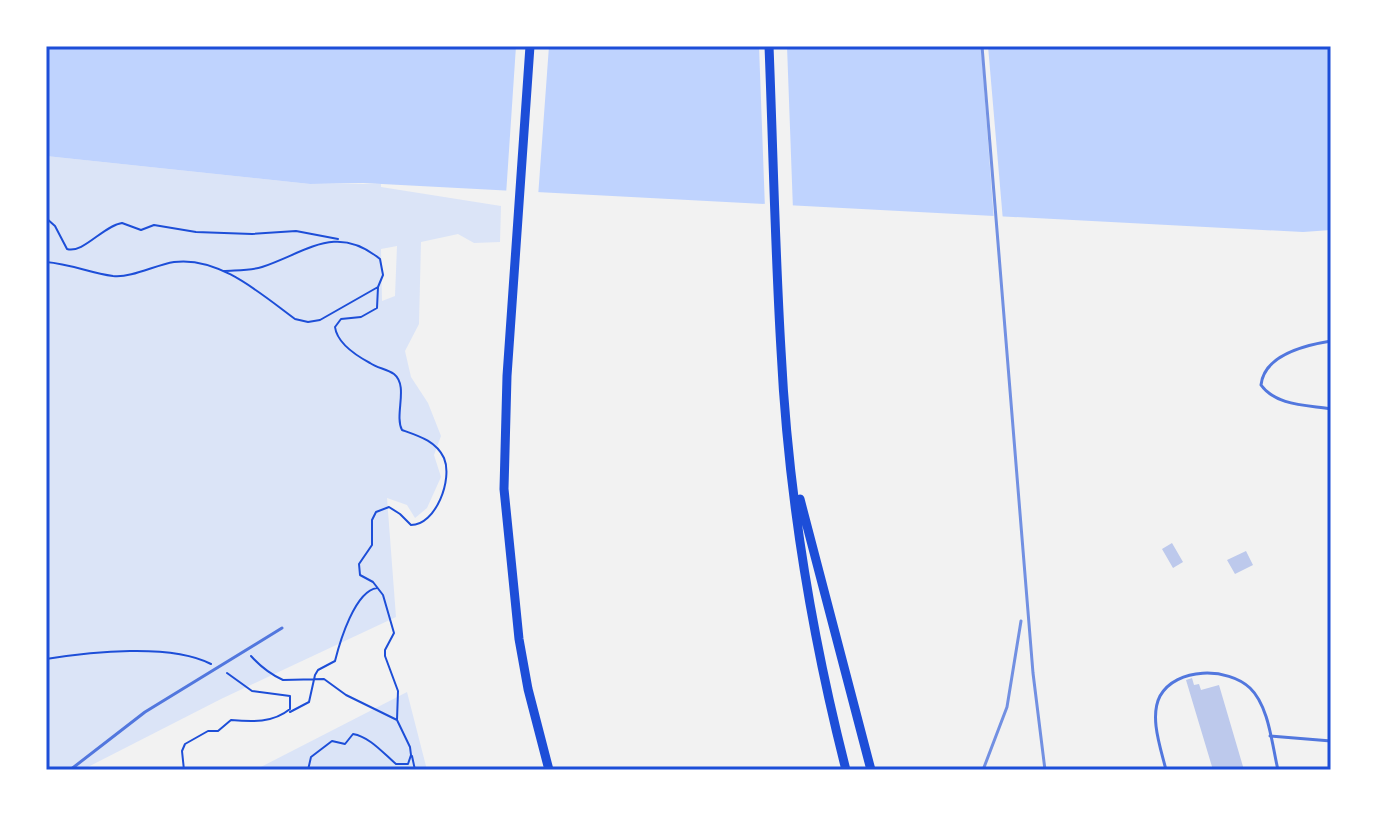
<svg xmlns="http://www.w3.org/2000/svg" width="1377" height="816" viewBox="0 0 1377 816" font-family="'Archivo Narrow',sans-serif">
	<style>
		.green { fill: #dbe4f7; fill-rule: evenodd }
		.water { fill: #bfd3fe }
		.pier { fill: #f2f2f2 }
		.building { fill: #bdc9ec }
		.lines { fill: none; stroke-linecap: round; stroke-linejoin: round }
		.path { stroke: #1d4ed8; stroke-width: 2 }
		.service { stroke: #5277de; stroke-width: 3 }
		.motorway { stroke: #1d4ed8; stroke-width: 9 }
		.rail { stroke: #7290e2; stroke-width: 3 }
		.neatline { fill: none; stroke: #1d4ed8; stroke-width: 3 }
	</style>
	<rect width="100%" height="100%" fill="#f2f2f2"/>
	<path class="green" d="M46,156L310,184H381V187L501,206L500,242L474,243L458,234L421,242L419,324L405,351L411,377L428,403L441,436L434,455L441,477L427,508L415,518L407,505L387,498L396,617L221,699L82,770H46ZM397,246L395,296L382,301L381,249Z
		M407,692L427,770H255Z"/>
	<path class="water" d="M46,46H1331V230L1303,232L363,183L310,184L46,156Z"/>
	<path class="pier" d="M516,46H549L538,197L506,195Z
		M759,46H787L793,210L765,209Z
		M981,46H988L1003,221H994Z"/>
	<path class="building" d="M1172,543L1183,562L1173,568L1162,549Z
		M1246,551L1253,565L1235,574L1227,560Z
		M1192,678L1194,685L1199,684L1201,690L1219,685L1244,770H1213L1186,680Z"/>
	<g class="lines">
		<path class="path" d="M46,218L55,226L67,249C83,254 103,226 122,223L141,230L154,225L196,232L252,234L296,231L338,239
			M46,262C71,264 90,273 113,276C132,278 155,265 174,262C219,256 261,294 295,319L308,322L320,320L378,287L383,275L380,259C336,223 307,252 262,267C250,271 236,270 223,271
			M251,656C260,666 270,674 283,680L324,679L346,695L397,720
			M46,659C90,652 171,643 211,664
			M290,712L309,702L315,675L318,670L335,661C340,641 355,591 377,588
			M412,756L415,770
			M184,770L182,751L185,744L208,731H218L231,720C252,722 273,723 290,709V696L252,691L227,673
			M308,770L311,757L332,741L345,744L353,734C370,737 383,753 396,764H408L411,755L410,747L397,720L398,691L385,656V650L394,633L383,595L373,582L360,575L359,564L372,545V520L376,512L389,507L400,514L411,525C436,525 453,479 444,458C436,441 419,436 402,430C394,415 409,386 394,374C387,369 377,368 370,363C357,356 337,343 335,327L341,319L361,317L377,308L378,287"/>
		<path class="service" d="M1331,341C1306,345 1264,355 1261,385C1276,406 1307,405 1331,409
			M1270,736L1331,741
			M70,770L145,712L282,628
			M1166,770C1161,749 1149,717 1160,696C1176,667 1228,667 1250,688C1269,706 1272,745 1278,770"/>
		<path class="motorway" d="M530,46L507,376L504,489L519,639L528,689L549,770
			M769,46C773,147 775,249 781,350C788,491 811,633 846,770
			M800,499L871,770"/>
		<path class="rail" d="M982,46L1033,673L1045,770
			M983,770L1007,707L1021,621"/>
	</g>
	<rect width="1377" height="816" fill="none" stroke="#ffffff" stroke-width="96"/>
	<rect x="48" y="48" width="1281" height="720" class="neatline"/>
</svg>
